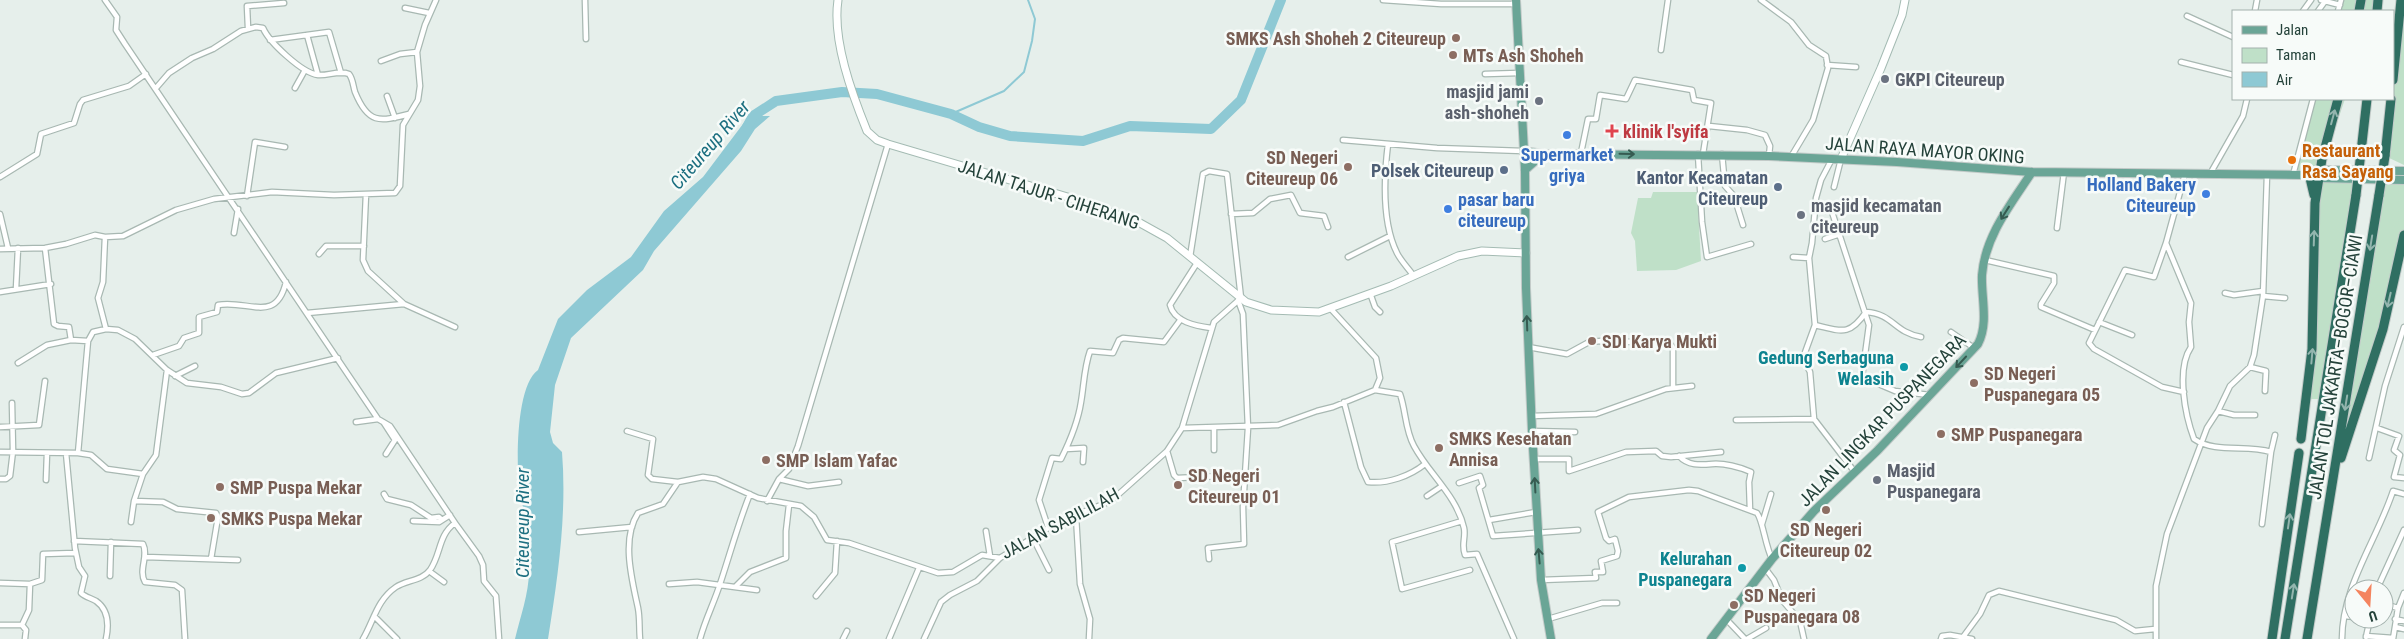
<svg xmlns="http://www.w3.org/2000/svg" width="2404" height="639" viewBox="0 0 2404 639" font-family="'Roboto Condensed',sans-serif">
	<style>
		.green { fill: #bfe0c8 }
		.water { fill: #8ec9d4 }
		.lines { fill: none; stroke-linecap: round; stroke-linejoin: round }
		.stream { stroke: #8ec9d4; stroke-width: 2 }
		.river { stroke: #8ec9d4; stroke-width: 10 }
		.street-casing { stroke: #a8b8b2; stroke-width: 7 }
		.secondary-casing { stroke: #a4bbb3; stroke-width: 9 }
		.primary-casing { stroke: #c2cac8; stroke-width: 10 }
		.highway-casing { stroke: #c2cac8; stroke-width: 11 }
		.street { stroke: #fff; stroke-width: 4.5 }
		.secondary { stroke: #fff; stroke-width: 7 }
		.primary { stroke: #6aa596; stroke-width: 8 }
		.highway { stroke: #2f6f62; stroke-width: 9 }
		.highway-bridge-casing { stroke: #c2cac8; stroke-width: 11; stroke-linecap: butt }
		.highway-bridge { stroke: #2f6f62; stroke-width: 9 }
		.oneway { stroke: #93b5ae }
		.oneway2 { stroke: #365b51 }
		.education-dot { fill: #8d6e63; stroke: #f7fbf9; stroke-width: 2 }
		.worship-dot { fill: #6b7280; stroke: #f7fbf9; stroke-width: 2 }
		.health-dot { fill: #e0444e; stroke: #f7fbf9; stroke-width: 2 }
		.shop-dot { fill: #3f7fe0; stroke: #f7fbf9; stroke-width: 2 }
		.food-dot { fill: #e8710a; stroke: #f7fbf9; stroke-width: 2 }
		.service-dot { fill: #5c6f8a; stroke: #f7fbf9; stroke-width: 2 }
		.culture-dot { fill: #0f9aa8; stroke: #f7fbf9; stroke-width: 2 }
		.labels { text-anchor: middle; dominant-baseline: central; stroke-width: 5; stroke-linejoin: round; paint-order: stroke }
		.education-label { font-size: 18px; font-weight: bold; fill: #785e54; stroke: #f7fbf9; text-anchor: start }
		.worship-label { font-size: 18px; font-weight: bold; fill: #5b616d; stroke: #f7fbf9; text-anchor: start }
		.health-label { font-size: 18px; font-weight: bold; fill: #be3a42; stroke: #f7fbf9; text-anchor: start }
		.street-label { font-size: 18px; fill: #24423a; stroke: #f7fbf9 }
		.food-label { font-size: 18px; font-weight: bold; fill: #c56008; stroke: #f7fbf9; text-anchor: start }
		.shop-label { font-size: 18px; font-weight: bold; fill: #366cbe; stroke: #f7fbf9 }
		.service-label { font-size: 18px; font-weight: bold; fill: #4e5e75; stroke: #f7fbf9; text-anchor: end }
		.culture-label { font-size: 18px; font-weight: bold; fill: #0d838f; stroke: #f7fbf9; text-anchor: end }
		.water-label { font-size: 19px; font-style: italic; fill: #1c6f80; stroke: #f7fbf9 }
	</style>
	<rect width="100%" height="100%" fill="#e6efeb"/>
	<path class="green" d="M2341,0H2378L2375,11H2338Z
		M2404,0V165L2385,156C2392,104 2396,52 2404,0Z
		M2313,99H2345L2321,170L2322,159L2312,171L2293,175Z
		M2319,178L2358,180L2323,399H2308Z
		M2382,179L2404,180V235L2383,329L2333,482Z
		M1653,192H1697L1701,261L1676,270L1637,271L1635,241L1631,233L1638,198H1651Z"/>
	<path class="water" d="M749,116H770L755,129L741,151L654,251L643,270L571,338L555,385L550,432L553,443L562,452C567,514 558,577 548,639H515C520,618 529,593 529,571C529,555 530,537 527,521C526,512 521,504 520,495C516,469 515,386 538,370L558,319L587,290L631,257L664,211L703,177Z"/>
	<g class="lines">
		<path class="stream" d="M951,114L1004,91L1024,72L1032,41L1035,19L1028,0"/>
		<path class="river" d="M747,127L753,116L776,101L842,92L877,94L951,114L979,127L1010,136L1083,141L1130,126L1211,129L1241,100L1281,0"/>
		<defs>
			<path id="street" d="M105,0L117,17L116,30L125,44L378,419L390,426L455,523C438,535 441,555 430,570C422,581 406,580 396,587C377,600 374,620 363,639
				M585,0L586,39
				M1383,0L1441,4H1516
				M1761,0L1791,22L1809,45L1826,56L1828,68L1813,120L1791,157
				M2321,0L2340,5
				M405,8L429,13
				M2255,11L2257,0
				M2303,11L2311,0
				M2318,11L2326,0
				M2338,11L2341,0
				M2187,16L2233,37
				M248,28L247,6L284,3
				M307,35L318,75
				M270,40L329,32L341,73
				M1661,50L1668,0
				M381,61L400,54L417,52
				M2181,62L2233,75
				M1827,65L1856,67
				M1485,74L1519,73
				M156,88L169,73L192,58L213,49L241,31L256,27L263,28C269,42 302,73 318,75C328,76 339,70 349,74C353,79 353,86 355,92C368,124 379,122 409,114
				M295,88L305,70
				M387,96L395,118
				M1709,126L1747,130L1765,135L1770,146L1769,156
				M1343,140L1437,148L1523,151
				M1388,144C1384,177 1382,223 1397,253C1401,261 1408,268 1413,275
				M1581,153L1588,119H1596L1600,95L1626,99L1635,80L1692,90L1694,100L1711,103L1703,154
				M1698,154L1702,222L1707,257L1751,244
				M1722,154L1725,186L1734,196L1743,225
				M1832,159L1821,180L1816,198L1812,243L1809,258L1815,325L1803,358L1810,372L1814,419L1854,471
				M2210,174L2243,116L2247,99
				M2293,175L2313,99
				M0,177L37,154L41,134L74,123L80,104L83,100L129,86L146,74
				M1834,187L1841,159
				M366,194L363,260L368,271L404,304L455,327
				M247,196L255,142L285,147
				M1831,209L1869,325L1862,377L1895,391L1930,395
				M0,214L8,248
				M1231,214L1253,213L1270,199L1291,195L1300,213L1324,216L1328,227
				M2057,228L2064,172
				M234,233L238,209
				M1825,239L1840,234
				M2166,243L2191,303L2189,322L2191,347C2176,369 2185,415 2194,439C2216,454 2246,444 2271,452
				M45,248L54,324L58,326L69,327L71,340L88,341
				M0,249L45,248L66,244L95,235L105,237L123,236L176,210L214,199L272,192L334,195L395,193L400,186L403,125L418,100L420,86L417,52L425,25L436,0
				M319,254L326,246H364
				M1348,257L1390,236
				M1793,257L1809,258
				M1985,260L2054,276V283L2041,304V307L2095,330
				M1197,263L1170,305C1174,322 1196,326 1211,328
				M16,289L18,248
				M0,292L51,284
				M1370,293L1375,307L1380,312
				M2225,293L2234,295L2263,291
				M2263,296L2285,298
				M307,313L404,304
				M2099,322L2132,335
				M1815,325C1841,331 1849,337 1866,312C1894,314 1893,332 1921,337
				M106,329L118,330L135,339L167,370L187,383L221,387L242,394L249,393L276,373L338,358
				M1951,332L1974,348
				M1528,347L1567,354L1589,342L1601,341L1635,342L1642,346L1671,345L1673,348V388
				M153,355L179,346L184,338L199,333V317L217,312L218,305C247,299 276,325 286,282
				M18,363L47,345L71,340
				M2250,367L2266,371L2265,391
				M175,376L195,366
				M1375,390L1400,394C1406,411 1405,430 1414,446C1429,474 1457,496 1464,528C1466,537 1461,545 1465,555L1477,554L1514,639
				M2184,392L2162,387L2094,349L2089,343L2125,270L2154,277L2166,243L2185,174
				M1344,402L1361,467L1368,482C1388,484 1410,476 1425,464
				M2218,411L2234,415H2255
				M1531,416L1596,414L1666,389L1692,386
				M1736,420L1814,419
				M356,422L378,419
				M384,423L395,440L386,454
				M0,427L39,425L45,381
				M1182,428L1278,425L1317,411L1333,407L1375,390L1380,378L1376,358L1330,308
				M2377,428L2399,436L2394,450L2400,455L2394,477L2404,478
				M627,431L653,439L648,475L652,479L678,482
				M1532,431L1575,432
				M1066,449L1084,448L1083,462
				M1214,450V428
				M1167,451L1174,475L1177,478L1244,475
				M0,452L78,453L88,341L93,332L106,329L98,298L103,282L105,237
				M66,453L75,548L79,567L85,576L81,593C85,597 91,598 96,601C109,610 109,625 106,639
				M78,453L91,455L107,469L143,474
				M1679,456C1688,466 1700,465 1712,464C1724,463 1740,467 1751,472L1749,482L1750,510
				M2369,458L2385,386L2404,327
				M1533,459H1569V471L1626,452L1656,451L1662,456L1671,457L1721,452
				M0,479H6L10,476L13,451L12,403
				M779,479L808,486L839,482
				M46,480L47,453
				M1459,483L1480,476L1483,485L1479,488L1493,536L1578,530
				M384,494L387,499L411,505L431,518L439,517L442,520
				M1427,496L1442,486
				M134,501L163,502L177,509L216,513L218,517L211,559
				M767,501L779,479L789,469L798,446L888,144
				M1076,516L1080,584L1090,619L1089,639
				M1489,520L1536,512
				M413,521L439,522L450,515
				M1462,521L1392,542L1402,589L1470,570
				M131,522L134,501L143,474L156,455L167,370
				M455,523L479,556L483,565L484,581L496,596L499,639
				M1762,524L1771,494
				M2262,524L2271,452L2275,435
				M1048,527L1039,500L1052,458L1061,459C1070,441 1078,422 1081,402C1084,385 1084,368 1090,351L1113,353L1119,340L1123,338L1164,342L1181,319
				M986,531L990,556
				M579,532L632,527
				M1033,538L1049,570
				M74,541L143,544C149,556 138,570 145,582L175,585L182,590L185,639
				M145,557L238,560
				M1209,559L1208,548L1244,544L1243,507L1248,428L1243,314L1238,300
				M1765,568L1774,580L1782,600L1800,621L1804,639
				M429,571L444,582
				M110,576L111,542
				M1541,580L1596,578L1595,572H1603L1601,561L1617,556L1618,551L1615,539L1609,541L1606,538L1598,512L1629,497L1689,490L1698,491L1757,513C1763,521 1765,545 1772,559
				M0,583L30,584
				M669,584L697,582L757,590
				M736,586L750,572L786,558V531L789,505
				M2377,589L2404,530
				M816,596L835,573L837,541
				M2384,604L2398,608
				M374,616L397,639
				M2345,616L2354,617
				M1548,619L1602,603H1617
				M2395,619L2404,621
				M1727,620L1745,639
				M0,625H22L26,630L25,639
				M22,625L29,610L30,584L42,580L43,554L75,553
				M2395,627L2404,629
				M2366,636L2393,638
				M1963,637L1980,614L1989,595L1999,591L2116,620L2135,631L2155,629
				M2366,637L2370,619
				M640,639C639,629 640,618 638,608C632,580 621,539 638,513L663,504L678,482L703,477L716,479L758,498L801,506L814,517L827,540L849,543L938,573L953,572L982,555L1000,558L1058,522L1111,501L1167,451L1182,428L1214,322L1241,298L1227,174L1209,171L1203,174L1190,257
				M700,639C705,620 714,603 720,584C730,554 738,524 750,494
				M843,639L847,631
				M889,639L919,568
				M924,639L941,602L950,595L977,581L1000,558
				M1747,639L1766,628
				M1941,639L1942,636L1950,635L1972,639
				M2156,639V586L2167,534L2207,428L2218,411L2230,386L2250,367L2254,355L2263,296L2267,175
				M2342,639C2342,586 2377,540 2393,491L2404,494
				M2393,639L2398,608L2404,593"/>
			<path id="secondary" d="M838,0C832,40 852,94 867,131L877,140L888,144L1071,198L1140,223L1167,238L1246,302L1271,310L1319,312L1391,286L1458,256L1482,251L1526,253
				M1841,159L1881,68L1902,15L1905,0"/>
			<path id="primary" d="M1516,0L1525,170L1526,288L1532,431L1541,580L1551,639
				M1523,151L1543,154L1769,156L1897,162L2032,172L2304,175L2319,178L2404,180
				M1525,170L1543,154
				M2304,175L2312,171L2321,170L2404,171
				M1711,639L1772,559L1814,511L1877,451L1978,344C1989,323 1981,297 1982,275C1985,236 2011,204 2032,172"/>
			<path id="highway" d="M2359,11L2361,0
				M2377,11L2378,0
				M2393,80L2401,0
				M2361,152L2367,99
				M2385,156L2391,99
				M2310,178L2314,195
				M2301,439L2312,349L2315,203L2322,159L2338,99
				M2341,458L2383,329L2404,235
				M2272,639L2299,453
				M2285,639L2356,195
				M2307,639L2379,195"/>
		</defs>
		<use href="#street" class="street-casing"/>
		<use href="#secondary" class="secondary-casing"/>
		<use href="#primary" class="primary-casing"/>
		<use href="#highway" class="highway-casing"/>
		<use href="#street" class="street"/>
		<use href="#secondary" class="secondary"/>
		<use href="#primary" class="primary"/>
		<use href="#highway" class="highway"/>
		<defs>
			<path id="highway-bridge" d="M2356,195L2361,152
				M2379,195L2385,156"/>
		</defs>
		<use href="#highway-bridge" class="highway-bridge-casing"/>
		<use href="#highway-bridge" class="highway-bridge"/>
	</g>
	<defs><path id="oneway-shaft" d="M-6 0H5M1.5-3L5.5 0L1.5 3" fill="none" stroke-width="1.6" stroke-linecap="round" stroke-linejoin="round" transform="scale(1.25)"/></defs>
	<g class="oneway">
		<use href="#oneway-shaft" transform="translate(2333 117) rotate(-75)"/>
		<use href="#oneway-shaft" transform="translate(2314 238) rotate(-88)"/>
		<use href="#oneway-shaft" transform="translate(2371 243) rotate(99)"/>
		<use href="#oneway-shaft" transform="translate(2389 300) rotate(103)"/>
		<use href="#oneway-shaft" transform="translate(2312 356) rotate(-85)"/>
		<use href="#oneway-shaft" transform="translate(2346 403) rotate(99)"/>
		<use href="#oneway-shaft" transform="translate(2289 521) rotate(-82)"/>
		<use href="#oneway-shaft" transform="translate(2293 591) rotate(-81)"/>
	</g>
	<g class="oneway2">
		<use href="#oneway-shaft" transform="translate(1627 154) rotate(1)"/>
		<use href="#oneway-shaft" transform="translate(2005 213) rotate(122)"/>
		<use href="#oneway-shaft" transform="translate(1527 323) rotate(-92)"/>
		<use href="#oneway-shaft" transform="translate(1961 362) rotate(133)"/>
		<use href="#oneway-shaft" transform="translate(1535 485) rotate(-93)"/>
		<use href="#oneway-shaft" transform="translate(1539 556) rotate(-95)"/>
	</g>
	<g class="education-dot">
		<circle cx="1456" cy="38" r="5"/>
		<circle cx="1453" cy="55" r="5"/>
		<circle cx="1348" cy="167" r="5"/>
		<circle cx="1592" cy="341" r="5"/>
		<circle cx="1974" cy="383" r="5"/>
		<circle cx="1941" cy="434" r="5"/>
		<circle cx="1439" cy="448" r="5"/>
		<circle cx="766" cy="460" r="5"/>
		<circle cx="1178" cy="485" r="5"/>
		<circle cx="220" cy="487" r="5"/>
		<circle cx="1826" cy="510" r="5"/>
		<circle cx="211" cy="518" r="5"/>
		<circle cx="1734" cy="605" r="5"/>
	</g>
	<g class="worship-dot">
		<circle cx="1885" cy="79" r="5"/>
		<circle cx="1539" cy="101" r="5"/>
		<circle cx="1801" cy="215" r="5"/>
		<circle cx="1877" cy="480" r="5"/>
	</g>
	<path class="health-dot" d="M1609.5 123.5h5v5h5v5h-5v5h-5v-5h-5v-5h5z"/>
	<g class="shop-dot">
		<circle cx="1567" cy="135" r="5"/>
		<circle cx="2206" cy="194" r="5"/>
		<circle cx="1448" cy="209" r="5"/>
	</g>
	<circle class="food-dot" cx="2292" cy="160" r="5"/>
	<g class="service-dot">
		<circle cx="1504" cy="170" r="5"/>
		<circle cx="1778" cy="187" r="5"/>
	</g>
	<g class="culture-dot">
		<circle cx="1904" cy="367" r="5"/>
		<circle cx="1742" cy="568" r="5"/>
	</g>
	<g class="labels">
		<g class="education-label">
			<text x="1446" y="38" text-anchor="end">SMKS Ash Shoheh 2 Citeureup</text>
			<text x="1463" y="55">MTs Ash Shoheh</text>
			<text x="1338" y="157" text-anchor="end">SD Negeri<tspan x="1338" dy="21">Citeureup 06</tspan></text>
			<text x="1602" y="341">SDI Karya Mukti</text>
			<text x="1984" y="373">SD Negeri<tspan x="1984" dy="21">Puspanegara 05</tspan></text>
			<text x="1951" y="434">SMP Puspanegara</text>
			<text x="1449" y="438">SMKS Kesehatan<tspan x="1449" dy="21">Annisa</tspan></text>
			<text x="776" y="460">SMP Islam Yafac</text>
			<text x="1188" y="475">SD Negeri<tspan x="1188" dy="21">Citeureup 01</tspan></text>
			<text x="230" y="487">SMP Puspa Mekar</text>
			<text x="221" y="518">SMKS Puspa Mekar</text>
			<text x="1826" y="529" text-anchor="middle">SD Negeri<tspan x="1826" dy="21">Citeureup 02</tspan></text>
			<text x="1744" y="595">SD Negeri<tspan x="1744" dy="21">Puspanegara 08</tspan></text>
		</g>
		<g class="worship-label">
			<text x="1895" y="79">GKPI Citeureup</text>
			<text x="1529" y="91" text-anchor="end">masjid jami<tspan x="1529" dy="21">ash-shoheh</tspan></text>
			<text x="1811" y="205">masjid kecamatan<tspan x="1811" dy="21">citeureup</tspan></text>
			<text x="1887" y="470">Masjid<tspan x="1887" dy="21">Puspanegara</tspan></text>
		</g>
		<g class="health-label">
			<text x="1623" y="131">klinik l'syifa</text>
		</g>
		<g class="street-label">
			<text transform="translate(1925 150) rotate(4)">JALAN RAYA MAYOR OKING</text>
			<text transform="translate(1049 194) rotate(18)">JALAN TAJUR - CIHERANG</text>
			<text transform="translate(2335 367) rotate(-81)">JALAN TOL JAKARTA–BOGOR–CIAWI</text>
			<text transform="translate(1882 420) rotate(-46)">JALAN LINGKAR PUSPANEGARA</text>
			<text transform="translate(1060 523) rotate(-28)">JALAN SABILILAH</text>
		</g>
		<g class="food-label">
			<text x="2302" y="150">Restaurant<tspan x="2302" dy="21">Rasa Sayang</tspan></text>
		</g>
		<g class="shop-label">
			<text x="1567" y="154">Supermarket<tspan x="1567" dy="21">griya</tspan></text>
			<text x="2196" y="184" text-anchor="end">Holland Bakery<tspan x="2196" dy="21">Citeureup</tspan></text>
			<text x="1458" y="199" text-anchor="start">pasar baru<tspan x="1458" dy="21">citeureup</tspan></text>
		</g>
		<g class="service-label">
			<text x="1494" y="170">Polsek Citeureup</text>
			<text x="1768" y="177">Kantor Kecamatan<tspan x="1768" dy="21">Citeureup</tspan></text>
		</g>
		<g class="culture-label">
			<text x="1894" y="357">Gedung Serbaguna<tspan x="1894" dy="21">Welasih</tspan></text>
			<text x="1732" y="558">Kelurahan<tspan x="1732" dy="21">Puspanegara</tspan></text>
		</g>
		<g class="water-label">
			<text transform="translate(710 145) rotate(-49)">Citeureup River</text>
			<text transform="translate(522 523) rotate(-90)">Citeureup River</text>
		</g>
	</g>
	<rect x="2232" y="10" width="162" height="90" fill="#f7fbf9" stroke="#a3b1ad"/>
	<rect x="2242" y="26" width="25" height="8" fill="#6aa596" stroke="#a3b1ad"/>
	<text x="2276" y="35" font-size="15" fill="#24423a">Jalan</text>
	<rect x="2242" y="48" width="25" height="15" fill="#bfe0c8" stroke="#a3b1ad"/>
	<text x="2276" y="60" font-size="15" fill="#24423a">Taman</text>
	<rect x="2242" y="72" width="25" height="15" fill="#8ec9d4" stroke="#a3b1ad"/>
	<text x="2276" y="85" font-size="15" fill="#24423a">Air</text>
	<g transform="translate(2369 604) rotate(162)"><circle r="24" fill="#f7fbf9" stroke="#a3b1ad"/>
	<path d="M0-4L9 19L0 12L-9 19Z" fill="#f4845f"/>
	<text y="-8" font-size="14" font-weight="bold" text-anchor="middle" fill="#24423a">U</text>
	</g>
</svg>
